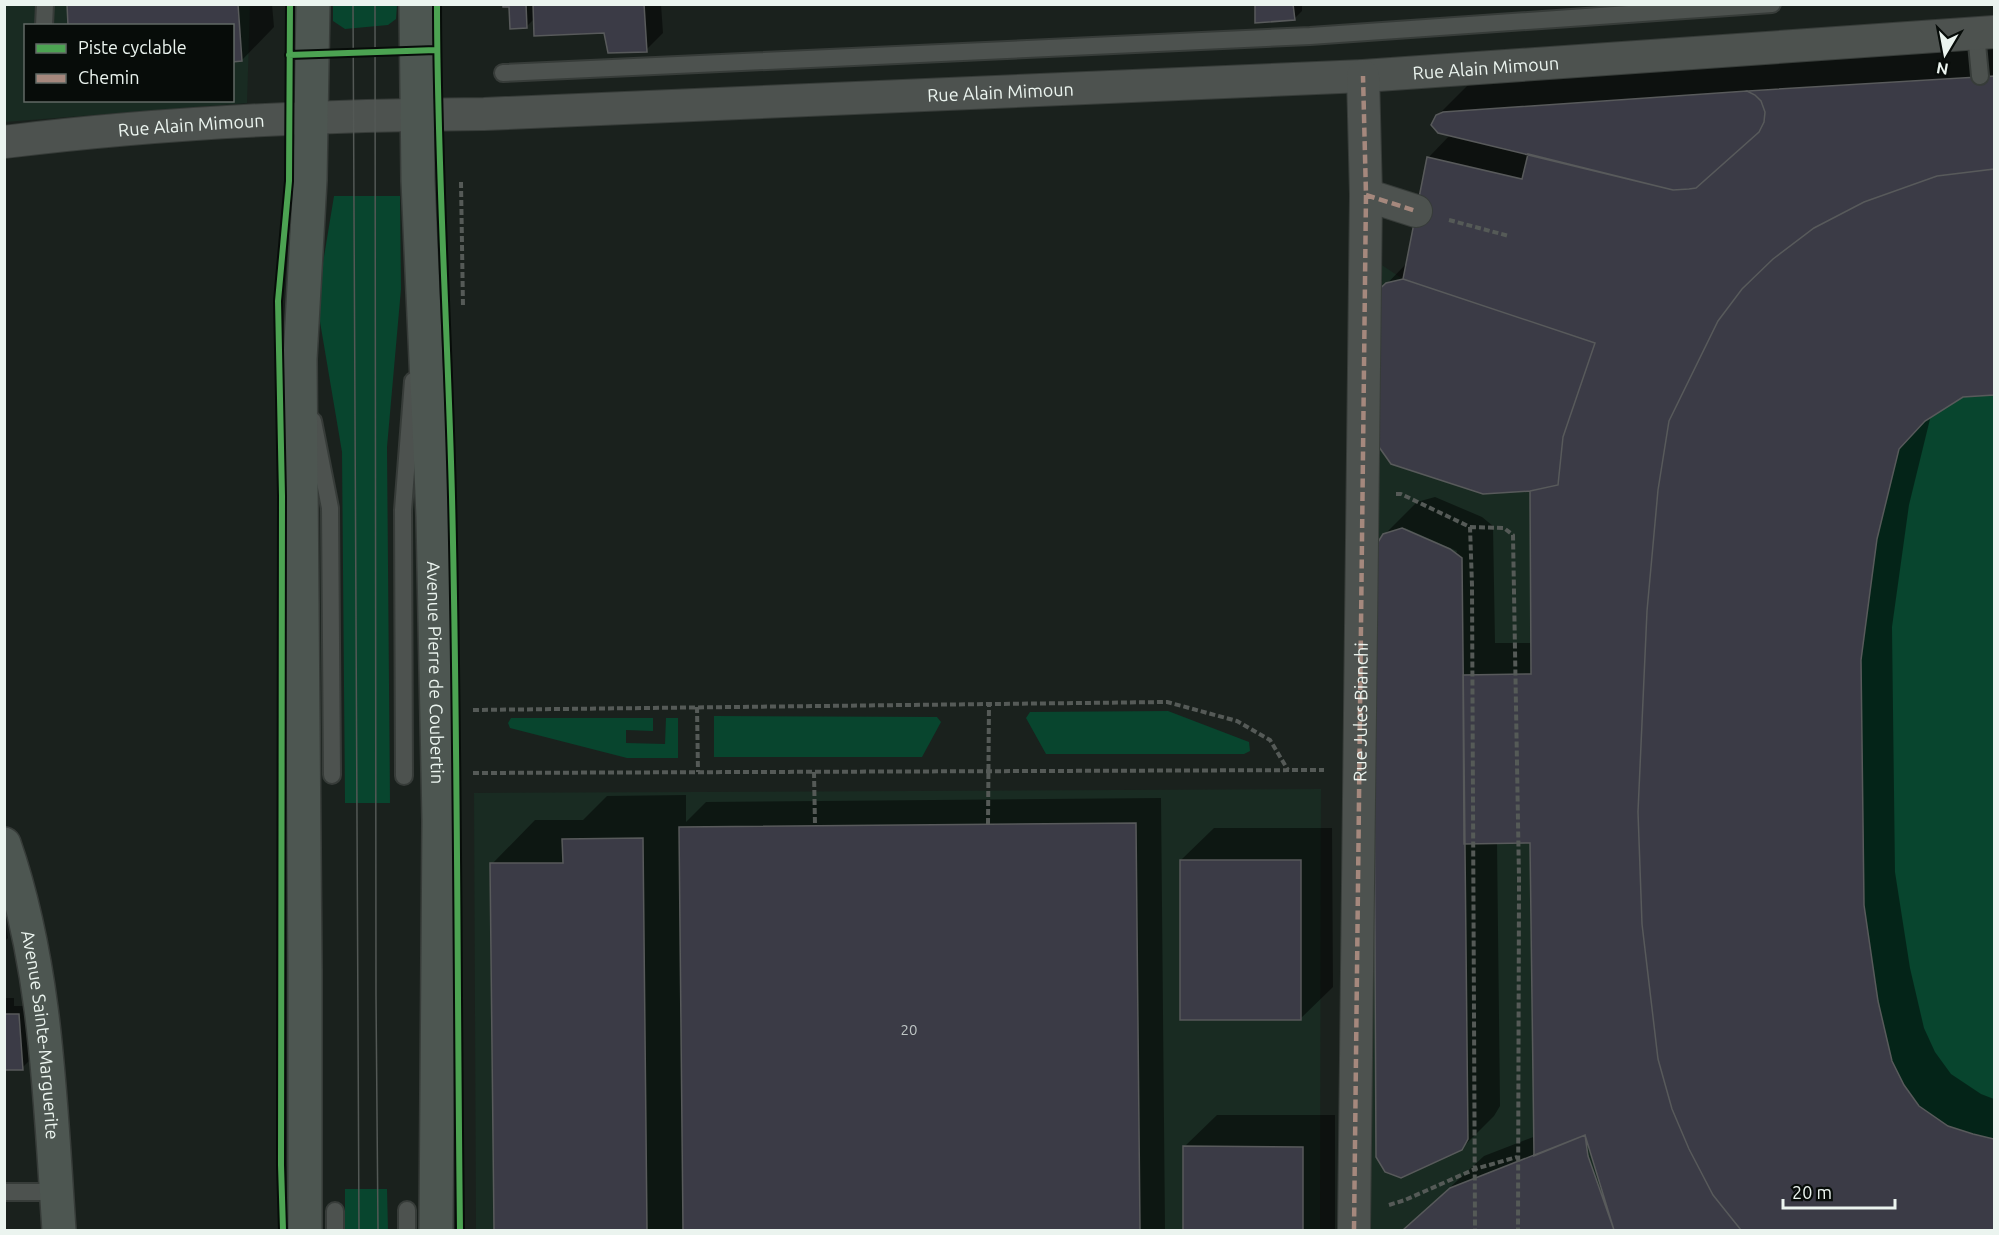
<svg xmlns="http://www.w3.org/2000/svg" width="1999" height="1235" viewBox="0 0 1999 1235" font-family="Ubuntu,sans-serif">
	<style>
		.built { fill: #192b22; fill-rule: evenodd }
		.green { fill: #08452e }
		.shadow { fill: #0007; fill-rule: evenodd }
		.building { fill: #3b3b46; stroke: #585a5b; stroke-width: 1.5 }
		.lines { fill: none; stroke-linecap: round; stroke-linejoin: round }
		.lane-casing { stroke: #373c39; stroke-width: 20 }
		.street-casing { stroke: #373c39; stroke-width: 34 }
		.secondary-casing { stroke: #373c39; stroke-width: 36 }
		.path { stroke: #555a57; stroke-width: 4; stroke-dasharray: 6 3; stroke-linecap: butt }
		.lane { stroke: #4d524f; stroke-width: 16 }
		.street { stroke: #4d524f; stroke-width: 32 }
		.secondary { stroke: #4d5651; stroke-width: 33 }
		.tram { stroke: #535855; stroke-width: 1.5 }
		.quiet { stroke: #a5887d; stroke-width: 4.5; stroke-dasharray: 9 4.5; stroke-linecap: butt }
		.cycleway-casing { stroke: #070c09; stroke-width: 10 }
		.cycleway { stroke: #4ca352; stroke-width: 6 }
		.labels { text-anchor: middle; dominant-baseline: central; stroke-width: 6; stroke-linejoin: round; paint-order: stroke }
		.number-label { font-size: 15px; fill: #bfc6c5 }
		.street-label { font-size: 18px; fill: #ebf4ef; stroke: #070c09 }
	</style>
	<rect width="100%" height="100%" fill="#1a211d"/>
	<path class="built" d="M5,5H250L247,103L5,122ZM26,26H232V100H26Z
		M1365,254L1403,279L1595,343L1531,674L1463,675L1465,844L1530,843L1585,1135L1614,1230H1354Z
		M1321,789L1320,1230H476L474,793Z"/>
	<path class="green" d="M333,5H397L396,19L388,25L345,29L333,21Z
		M1994,169V1230H1741L1713,1195L1937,176Z
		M334,196H400L401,289L387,447L390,803H345L342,452L318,310L319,287Z
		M1168,711L1249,742L1250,751L1244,754H1046L1026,718L1030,712Z
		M714,716L937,717L941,722L922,757H714Z
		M511,718H653V731L626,730V743L665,744L666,718H678V758H627L510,728L508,723Z
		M345,1189H387L388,1230H345Z"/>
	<path class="shadow" d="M68,4H272L274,27L242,60L232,26Z
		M504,4H661L663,33L646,50L605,32L535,18L526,27L511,6Z
		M1256,4H1302V11L1294,19Z
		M1994,46V393L1962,395L1931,415L1909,505L1892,627L1895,872L1910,968L1924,1028L1935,1052L1951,1074L1981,1094L1994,1099V1230H1404L1484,1156L1536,1136L1532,842H1497L1500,1106L1494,1116L1461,1149L1384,535L1417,502L1435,497L1482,517L1493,526L1495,643H1533L1532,489L1375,296L1407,263L1428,158L1451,134L1437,116L1470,83ZM1405,528L1457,551L1456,554L1405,531ZM1583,1136H1585L1605,1198L1602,1199L1587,1156Z
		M686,795V822L706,802L1161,798L1165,1230H495L492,864L535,820H583L607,796Z
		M1214,828H1332L1333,987L1300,1019L1181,860Z
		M4,910L8,938L4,942Z
		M4,998H14V1006H27L30,1060L22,1068L4,1069Z
		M1217,1115H1335V1230H1184V1147Z"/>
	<path class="building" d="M67,4H238L242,61L232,62V26H68Z
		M503,4H526L527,28L510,29L509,7H503Z
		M533,4H644L647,52L608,53L604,33L534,36Z
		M1255,4H1293L1295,20L1255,23Z
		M1994,76V169L1937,176L1864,202L1814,228L1773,259L1742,289L1718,321L1669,421L1658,490L1647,611L1638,812L1642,924L1658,1059L1672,1109L1689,1149L1713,1195L1741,1230H1614L1585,1135L1534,1156L1530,843L1464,844L1463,675L1531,674L1530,491L1558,485L1563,437L1595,343L1403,279L1427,157L1522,179L1528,154L1673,190L1689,189L1696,188L1759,132L1764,122L1765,112L1761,101L1755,95L1747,91Z
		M1747,91L1755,95L1761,101L1765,112L1764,122L1759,132L1696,188L1689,189L1673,190L1438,133L1431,125L1436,115L1443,112Z
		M1994,169V395L1963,397L1925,421L1899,449L1877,539L1861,660L1864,905L1878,1001L1892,1061L1904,1085L1919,1106L1948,1126L1973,1134L1994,1139V1230H1741L1713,1195L1689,1149L1672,1109L1658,1059L1642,924L1638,812L1647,611L1658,490L1669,421L1718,321L1742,289L1773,259L1814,228L1864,202L1937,176Z
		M1403,279L1595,343L1563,437L1558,485L1530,491L1483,494L1391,464L1379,447L1373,434V295L1386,283Z
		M1402,528L1450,549L1462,558L1468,1139L1462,1150L1401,1178L1385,1172L1376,1157L1373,550L1383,534Z
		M1136,823L1140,1230H683L679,827Z
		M643,838L647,1230H494L490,863H563L562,839Z
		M1180,860H1301V1020H1180Z
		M4,1014H19L23,1070H4Z
		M1585,1135L1588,1156L1614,1230H1403L1450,1188Z
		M1183,1146L1303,1147V1230H1183Z"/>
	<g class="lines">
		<defs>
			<path id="lane" d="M44,26L45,4
				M1976,33L1980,76
				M503,73L1310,36L1772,4
				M313,421L330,508L332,775
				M404,776L403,510L413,381
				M4,1192H56
				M335,1211V1230
				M407,1230V1210"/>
			<g id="street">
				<path id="s1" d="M4,142C164,122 324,115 484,114L1363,76L1994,32"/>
				<path d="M1366,195L1416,211"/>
				<path id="s2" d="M1354,1230L1366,195L1363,76"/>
			</g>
			<g id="secondary">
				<path id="s3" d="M416,4L418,181L433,516L439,821L436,1230"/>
				<path id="s4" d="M4,844C47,968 50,1100 59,1230"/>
				<path d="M305,1230V969L300,359L310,180L313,4"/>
			</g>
		</defs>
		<use href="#lane" class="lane-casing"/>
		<use href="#street" class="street-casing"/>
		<use href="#secondary" class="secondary-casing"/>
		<path class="path" d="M461,182L463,307
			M1449,220L1509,236
			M1396,494H1401L1470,527L1472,585L1475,1230
			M1470,527L1504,528L1513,535L1519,878L1518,1230
			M697,707L698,772
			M473,710L1167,702L1237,721L1270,740L1288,770
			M814,772L815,825
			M473,773L1324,770
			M988,824L989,703
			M1389,1205L1405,1200L1475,1169L1517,1157"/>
		<use href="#lane" class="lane"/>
		<use href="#street" class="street"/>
		<use href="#secondary" class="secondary"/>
		<path class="tram" d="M353,4L359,1230
			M375,4L376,996L378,1230"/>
		<path class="quiet" d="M1366,195L1416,211
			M1354,1230L1366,195L1363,76"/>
		<defs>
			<path id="cycleway" d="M437,4C437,169 448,333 452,497C458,742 457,986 460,1230
				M289,55L436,50
				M283,1230L281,1165L282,496L278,301L289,181L290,4"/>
		</defs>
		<use href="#cycleway" class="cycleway-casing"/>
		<use href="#cycleway" class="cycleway"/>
	</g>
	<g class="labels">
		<g class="number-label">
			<text x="909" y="1029">20</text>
		</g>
		<g class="street-label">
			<text stroke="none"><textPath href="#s1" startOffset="1484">Rue Alain Mimoun</textPath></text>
			<text stroke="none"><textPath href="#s1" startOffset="998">Rue Alain Mimoun</textPath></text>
			<text stroke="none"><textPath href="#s1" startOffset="188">Rue Alain Mimoun</textPath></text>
			<text stroke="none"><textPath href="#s3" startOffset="669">Avenue Pierre de Coubertin</textPath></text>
			<text stroke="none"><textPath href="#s2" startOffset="518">Rue Jules Bianchi</textPath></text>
			<text stroke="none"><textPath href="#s4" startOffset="195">Avenue Sainte-Marguerite</textPath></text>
		</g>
	</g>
	<rect width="1999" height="1235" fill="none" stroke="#ebf4ef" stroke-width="12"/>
	<rect x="24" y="24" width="210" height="78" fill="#070c09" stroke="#626965" stroke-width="1.5"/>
	<rect x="36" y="44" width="30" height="9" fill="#4ca352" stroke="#626965" stroke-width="1.5"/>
	<text x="78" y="54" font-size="18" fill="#ebf4ef">Piste cyclable</text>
	<rect x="36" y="74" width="30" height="9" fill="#a5887d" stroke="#626965" stroke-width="1.5"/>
	<text x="78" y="84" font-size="18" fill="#ebf4ef">Chemin</text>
	<g transform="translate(1945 54) rotate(190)" stroke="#070c09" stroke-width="4.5" paint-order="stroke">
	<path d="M0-4.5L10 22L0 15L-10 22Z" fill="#ebf4ef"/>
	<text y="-9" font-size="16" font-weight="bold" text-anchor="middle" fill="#ebf4ef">N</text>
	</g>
	<path d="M1783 1199v9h112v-9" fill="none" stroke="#ebf4ef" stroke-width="3"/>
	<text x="1792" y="1199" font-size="18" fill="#ebf4ef" stroke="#070c09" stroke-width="4.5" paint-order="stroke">20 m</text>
</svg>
